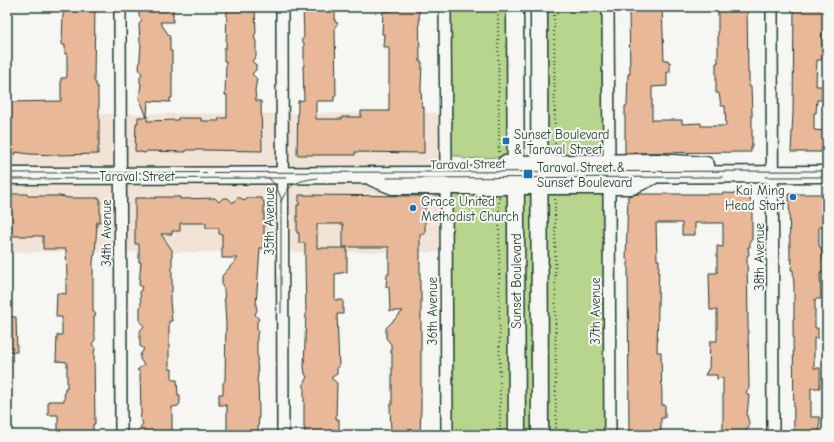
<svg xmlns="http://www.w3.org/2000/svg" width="834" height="442" viewBox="0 0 834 442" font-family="'Comic Neue',sans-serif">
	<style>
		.built { fill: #f2e3d7 }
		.green { fill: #b8d58d; stroke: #6c8960 }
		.building { fill: #e8b898; stroke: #1f3d34 }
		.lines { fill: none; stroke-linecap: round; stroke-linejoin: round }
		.street-casing { stroke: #1f3d34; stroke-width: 14 }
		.secondary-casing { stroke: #1f3d34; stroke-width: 19 }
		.path { stroke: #1f3d34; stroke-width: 2; stroke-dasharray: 1 3; stroke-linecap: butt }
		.street { stroke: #f6f6f2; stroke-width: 11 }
		.secondary { stroke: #f6f6f2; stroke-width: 16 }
		.tram { stroke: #1f3d34; stroke-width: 1 }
		.poi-dot { fill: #1f6fb2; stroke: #f6f6f2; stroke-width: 1.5 }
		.labels { text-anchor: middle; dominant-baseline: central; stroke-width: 4; stroke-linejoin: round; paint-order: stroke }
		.poi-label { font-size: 13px; fill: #1f3d34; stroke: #f6f6f2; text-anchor: start }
		.street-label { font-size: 13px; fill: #1f3d34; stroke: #f6f6f2 }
	</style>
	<rect width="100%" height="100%" fill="#f6f6f2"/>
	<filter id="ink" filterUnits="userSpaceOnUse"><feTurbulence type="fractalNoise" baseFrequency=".025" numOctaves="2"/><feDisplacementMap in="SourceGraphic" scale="8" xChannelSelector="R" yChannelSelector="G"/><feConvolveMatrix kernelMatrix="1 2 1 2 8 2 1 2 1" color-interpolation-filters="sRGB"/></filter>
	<g filter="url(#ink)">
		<path class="built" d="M446,113V252H7V114Z"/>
		<path class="green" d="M445,7H515L516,156L464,159L460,156H446Z
			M539,7H608L609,155L539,156Z
			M609,193L610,435H447L446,195Z"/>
		<path class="building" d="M68,7H95L94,80L98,89V101H99V147H98V154L56,155L29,154L16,152V154H7V102L61,101V78H66L67,75V54H65V45H62L63,12H67Z
			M148,7H169V9H173V22H160L170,37V51H172V98H170V102L148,101L147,117L139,98L141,84L140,82V77L142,74L139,69L141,45L140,43L139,24L142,21L139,16V12L141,9H148Z
			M227,7H254L255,9L256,33L254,36L256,42V57L252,61L256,65V70L252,74L257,79L255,90L256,101H261L262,151L204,150H186V152L147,151L145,153L135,151L136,123H138V117H147V121L178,120V118H201V121H219V118H227V95H225L226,61H224V48H226Z
			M303,7H335V22L338,23L335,27L336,96H334V101H316V119H342V117H361V111H389V47H383L384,34H382L383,11H391V8L419,7L420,62H422L421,88L422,107H424V153L355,152V155H297L298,101L304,100L303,66H304V43L301,41L304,37Z
			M631,7H662L664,60H668V62H670V72H667V86L652,87V120H682V124L701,123V126H726L725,106H721L719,93H716V63H718V11H725V7H747L748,73H749V86L751,87L752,113V146H751V152L625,153V106H627L628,74H630L629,8Z
			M794,7H826L825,34H822V60H817L816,86H822V100H817L816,113H814V130L827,131V150H821V152H791L793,112Z
			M723,193L751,194L750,201H752V240H750V247H748L749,255L747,256L749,388L746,392L749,396L747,415L749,423V427L746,431L749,435H727V431H723V378L717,379V375H705L709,368L710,341H717V310H710L709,273H717V246L723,247V223H695V235H682V223H656L657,260H659L657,352H661L662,405H665V418H661V431H658V435H629L628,260L626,259L628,196L637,194H723Z
			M10,194H27L28,196H60L69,198H100V222H97L95,255H94L93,262V311L96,314L94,317V333L95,335V340L92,344L95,348L94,354L95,424H93V435H58V415H48V401H64L65,388H67V362L56,361L57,335H62V317H56L57,293L66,294V278H67L66,249H43V236H7V198Z
			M789,194H827V227H819V246L821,247L823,259H825V273H820L821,299H815V328H818V338H814V368H820V388H811V417H820L819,435H794L793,319H794V286L793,270H791L792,259H790Z
			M299,195L425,196V234H420V291H421V407L420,435H391L390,405H392V353H391V344L386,338V328L403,311H390L389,287H386L387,274H389V247H343V224H317V248H347V272L335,274V300H343V314H337L339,367H337V374L331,378L337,383L336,419H339V435H306L304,427V382L307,377L305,374L304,367L306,314L305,261V243H299V233H297V205H299Z
			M156,197H180V199L215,198L219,202L223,198H228L233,203L237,198H241L244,201L248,198H261L264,202V234L263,235V248H260L256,305L257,310L255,315L259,319L257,322V329L258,331L257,335V355L258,357L257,362L258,374L257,381L258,383L259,412L258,431H257L256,435H227V406H225L226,405H219V394H223V384L225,380L226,325L224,289L222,286V276L238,258H222V234H219V228H206V223H180V231H172V234H161L172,250V292L170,294V301L172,321H169V369H172V380H177L178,395H180V403L178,406L172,407V435H136L143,423L140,419L141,414L140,372L137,370L144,365L140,359V355L144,349L140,346V331L144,326L140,322V307L141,306L140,292L142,287L139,285L141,262H139V244H135V198H156Z
			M7,317H16L17,352H7Z"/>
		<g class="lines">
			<defs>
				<path id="street" d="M120,7L121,435
					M282,7L283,435
					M445,7L446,165
					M608,7L609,162
					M772,7L773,435
					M609,186L610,435
					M446,187L447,435"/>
				<path id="secondary" d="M515,7L517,435
					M539,7L540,435
					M505,164L655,162L706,165
					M7,176L827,174
					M373,178L393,186H632L653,176"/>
			</defs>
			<use href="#street" class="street-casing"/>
			<use href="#secondary" class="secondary-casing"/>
			<path class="path" d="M498,7L499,153
				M554,7L555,150
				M499,198L500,435
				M555,199L556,435"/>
			<use href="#street" class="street"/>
			<use href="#secondary" class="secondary"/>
			<path class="tram" d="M7,173L827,171
				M268,177L276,186L281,198V313
				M765,177H827
				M387,178L723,177
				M7,179L287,178
				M281,202C288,183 298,181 317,178"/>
		</g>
	</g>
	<g class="poi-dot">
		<rect x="502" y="137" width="8" height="8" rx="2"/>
		<rect x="523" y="169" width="10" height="10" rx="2"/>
		<circle cx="793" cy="197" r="4"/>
		<circle cx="413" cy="208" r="4"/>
	</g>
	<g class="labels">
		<g class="poi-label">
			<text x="514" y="134">Sunset Boulevard<tspan x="514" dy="15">&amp; Taraval Street</tspan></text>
			<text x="537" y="167">Taraval Street &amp;<tspan x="537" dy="15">Sunset Boulevard</tspan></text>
			<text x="785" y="190" text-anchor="end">Kai Ming<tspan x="785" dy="15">Head Start</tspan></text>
			<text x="421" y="201">Grace United<tspan x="421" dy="15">Methodist Church</tspan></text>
		</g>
		<g class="street-label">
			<text transform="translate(468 164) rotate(-1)">Taraval Street</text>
			<text x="137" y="176">Taraval Street</text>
			<text transform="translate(269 221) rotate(-90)">35th Avenue</text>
			<text transform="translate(106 233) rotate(-90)">34th Avenue</text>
			<text transform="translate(759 257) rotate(-90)">38th Avenue</text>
			<text transform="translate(516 281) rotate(-90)">Sunset Boulevard</text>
			<text transform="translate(432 311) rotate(-90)">36th Avenue</text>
			<text transform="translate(595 311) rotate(-90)">37th Avenue</text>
		</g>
	</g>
	<rect width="834" height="442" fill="none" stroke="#f6f6f2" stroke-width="24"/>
	<rect x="12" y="12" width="810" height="418" fill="none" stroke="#1f3d34" stroke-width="1.5" filter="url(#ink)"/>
</svg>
